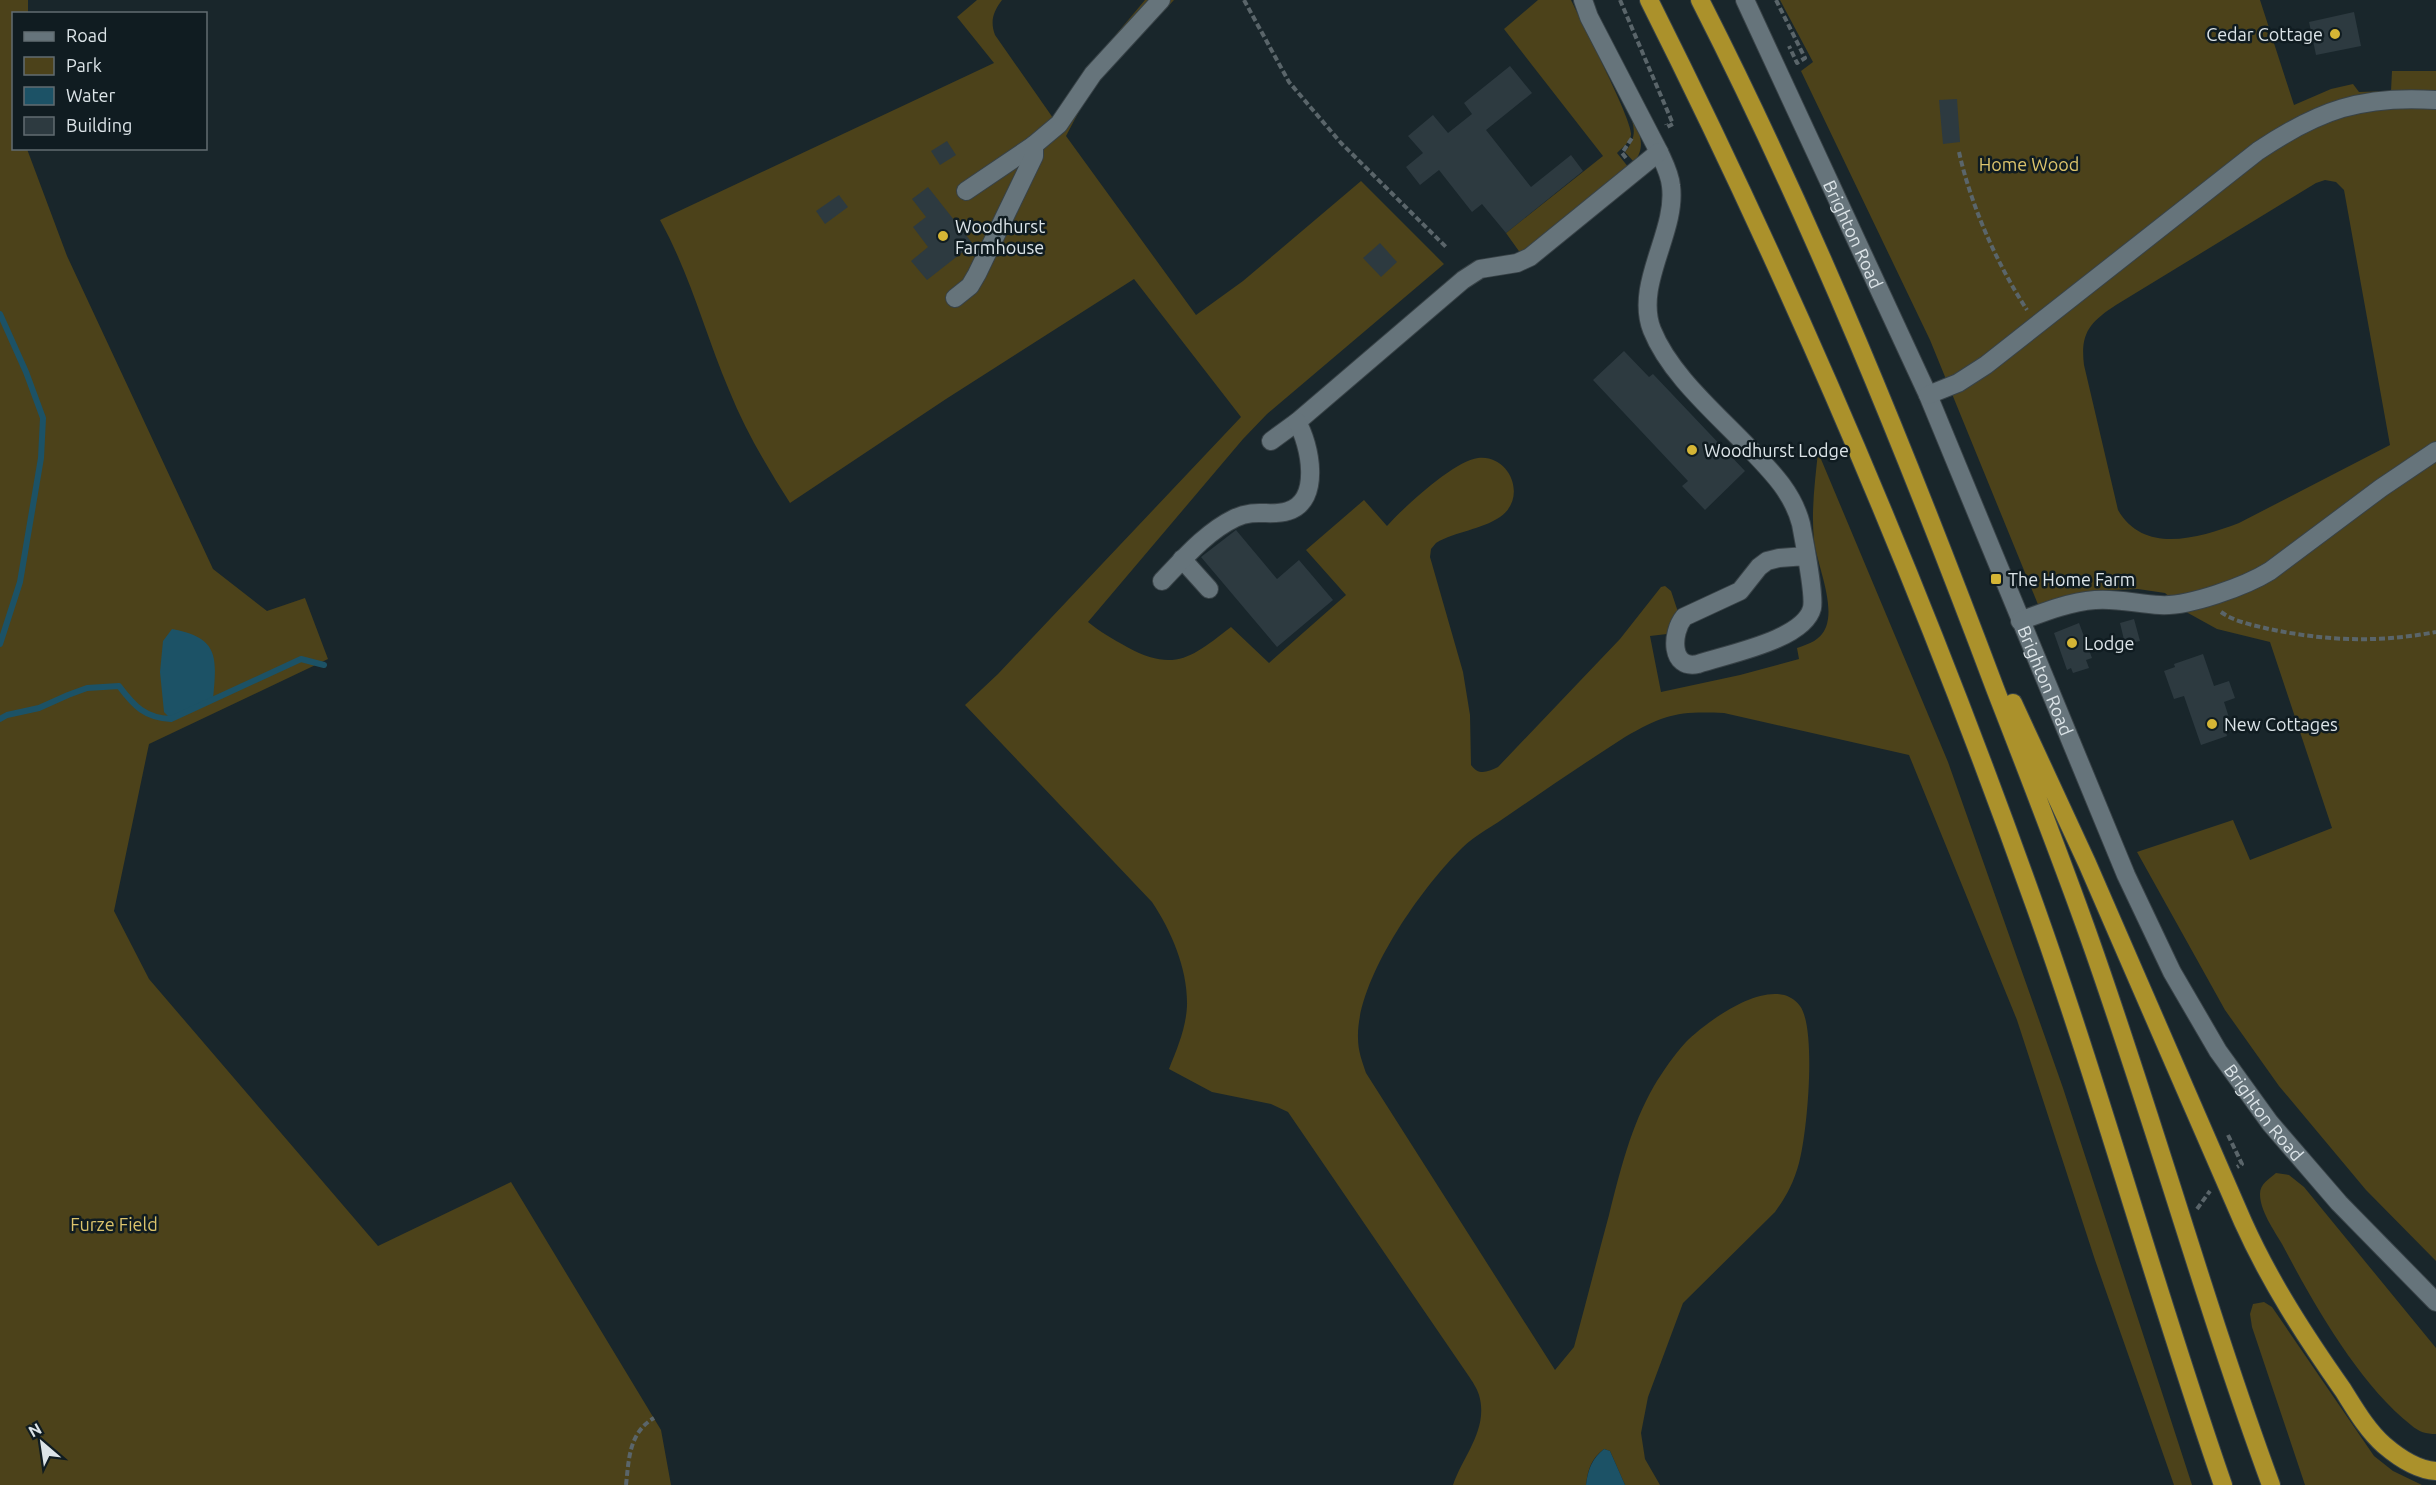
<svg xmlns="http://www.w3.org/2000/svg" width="2436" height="1485" viewBox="0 0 2436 1485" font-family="Ubuntu,sans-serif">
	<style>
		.green { fill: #4c421a; fill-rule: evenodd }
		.water { fill: #1c5266 }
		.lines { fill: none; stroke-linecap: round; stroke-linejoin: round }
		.stream { stroke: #1c5266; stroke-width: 6 }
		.building { fill: #2d3a40 }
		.minor-casing { stroke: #384247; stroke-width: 20 }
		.highway-casing { stroke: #384247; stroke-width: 20 }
		.path { stroke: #5a656a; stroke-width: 4; stroke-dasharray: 6 3; stroke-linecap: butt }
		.minor { stroke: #66747b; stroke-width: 18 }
		.highway { stroke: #ab912b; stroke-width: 18 }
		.poi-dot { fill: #d5b535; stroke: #101c21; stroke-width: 2 }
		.labels { text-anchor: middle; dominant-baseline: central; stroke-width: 5; stroke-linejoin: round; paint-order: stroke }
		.poi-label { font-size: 18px; fill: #dce4e8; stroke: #101c21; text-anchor: start }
		.park-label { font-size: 18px; fill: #dbc36c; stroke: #101c21 }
		.street-label { font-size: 18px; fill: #dce4e8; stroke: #101c21 }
	</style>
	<rect width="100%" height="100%" fill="#19262b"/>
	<path class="green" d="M0,0H28V13L14,14V148L27,149L67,256L213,569L267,611L305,598L328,659L149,744L114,911L149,979L378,1246L511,1182L661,1430L671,1485H0Z
		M977,0H1002C993,12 990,21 995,35L1053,118L1087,69L1145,0H1174L1099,80L1086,98L1066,136L1196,315L1243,281L1361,181L1444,264L1267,414L1243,439L1088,622C1100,632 1113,639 1127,647C1175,673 1192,657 1231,627L1269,663L1346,595L1306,550L1364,500L1387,526C1404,507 1454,461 1478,458C1510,454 1528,498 1500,517C1481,530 1456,531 1436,543L1431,549L1430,557L1463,672L1470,715L1471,765C1479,776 1487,772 1498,767L1620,639L1661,587L1665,586L1671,591L1678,612L1670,623L1667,634L1650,636L1661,692L1740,675L1799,659L1797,648C1809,644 1821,640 1826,627C1835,603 1817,565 1814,540C1811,511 1815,481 1818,452L1948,762L2063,1088L2192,1485H2174L2095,1260L2017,1020L1909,755L1724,713C1678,711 1665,714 1625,737C1586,762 1548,788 1510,814C1495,825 1475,835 1462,848C1421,888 1356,980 1358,1038C1358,1051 1362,1061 1366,1073L1555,1370L1574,1347C1586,1303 1597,1259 1609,1215C1620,1171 1631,1126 1654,1086C1663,1071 1674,1055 1686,1042C1707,1021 1774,971 1800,1006C1817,1029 1807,1135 1799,1163C1794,1182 1786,1197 1775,1212L1683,1303L1648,1397L1641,1433L1645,1459L1660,1485H1625L1610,1451L1604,1449C1591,1459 1588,1469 1586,1485H1453C1463,1456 1489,1429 1479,1395C1477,1388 1472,1381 1468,1375L1288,1112L1271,1104L1212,1092L1169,1069C1177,1049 1186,1028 1187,1006C1188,970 1172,932 1152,902L965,705L998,674L1241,417L1134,279L946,399L790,503C767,467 745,430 729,390C705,333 690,274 660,220L994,63L957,17Z
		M1538,0H1571C1580,19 1634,123 1631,135C1630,142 1622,148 1617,153L1629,168L1521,254L1506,233L1603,156L1504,29Z
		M1780,0H2260L2294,105L2331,89L2353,84L2359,92L2391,91L2392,71H2436V1261L2366,1190L2279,1086L2225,1010L2137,852L2233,820L2250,860L2332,828L2270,642L2217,629L2188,613L2165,593L2138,589L2112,590L2039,607L1930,340L1801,71L1813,62ZM2325,180L2336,182L2344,190L2390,445L2239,523C2199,538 2144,555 2118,510L2084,365C2080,333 2090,322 2116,305L2316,183Z
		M1629,111C1638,129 1648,145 1634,162L1625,152C1637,137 1635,128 1629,111Z
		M2276,1173L2289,1175L2304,1187L2436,1348V1434C2426,1434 2419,1432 2411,1425C2359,1384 2313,1303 2282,1244C2274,1230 2260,1211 2260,1194C2260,1184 2269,1179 2276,1173Z
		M2264,1302L2272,1307L2374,1456L2393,1471L2422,1485H2305L2252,1327L2250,1314L2253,1304Z"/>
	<path class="water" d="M172,629C219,638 217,656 213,699L184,715L171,719L164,712L160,672L163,641Z
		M1604,1449L1610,1451L1625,1485H1586C1588,1469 1592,1459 1604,1449Z"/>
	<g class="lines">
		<path class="stream" d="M0,314L26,372L43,418L41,458L20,582L0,644
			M0,719L7,715L39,708L68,695L87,688L119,686C134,706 145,718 171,719L301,659L324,665"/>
	</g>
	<path class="building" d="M2354,12L2361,46L2316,55L2309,22Z
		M1510,66L1532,93L1486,130L1531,187L1571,155L1583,171L1506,233L1482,204L1472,212L1439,170L1420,185L1406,167L1423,153L1408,136L1433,115L1448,133L1472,114L1464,103Z
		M1957,99L1960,142L1943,144L1939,100Z
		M947,141L956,155L940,165L931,151Z
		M928,187L973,244L927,280L911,261L928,247L913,227L926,217L912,199Z
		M839,195L848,207L825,224L816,211Z
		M1380,243L1397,262L1381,277L1363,258Z
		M1624,351L1649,377L1653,374L1745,471L1705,510L1682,486L1688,481L1593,380Z
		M1236,530L1277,579L1299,560L1333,600L1277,647L1201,557Z
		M2134,619L2140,641L2125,644L2120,623Z
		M2079,623L2092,658L2086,660L2089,668L2073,673L2071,668L2067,670L2054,633Z
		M2203,654L2214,686L2229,681L2235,698L2224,702L2233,730L2226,732L2227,736L2201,745L2184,696L2174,699L2164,671L2175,667L2174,664Z"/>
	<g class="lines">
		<defs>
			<g id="minor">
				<path d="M1583,0L1589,17L1659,152C1664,163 1670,174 1671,186C1677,232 1634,284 1652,330C1670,375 1717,414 1750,449C1772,472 1793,493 1801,524C1804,541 1815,594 1812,608C1804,640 1727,654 1698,664C1670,670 1671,633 1684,617L1740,591L1759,567L1767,561L1779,558L1806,556"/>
				<path id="s1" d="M1745,0L1928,395L2126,875L2172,972L2218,1051L2270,1123L2339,1203L2436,1302"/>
				<path d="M966,191L1034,145"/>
				<path d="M955,298L970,286L977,274L1034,156V145L1059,124L1093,74L1161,0"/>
				<path d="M1928,395L1958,383L1986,365L2258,151C2319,110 2362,95 2436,100"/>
				<path d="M1271,441L1297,422L1463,280L1480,269L1517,263L1530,257L1659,152"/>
				<path d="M1182,559L1209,589"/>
				<path d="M1162,581C1184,558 1206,532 1235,518C1256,508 1270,517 1288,511C1322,501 1310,444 1297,422"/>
				<path d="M2020,621C2044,612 2069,602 2095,600C2117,598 2138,604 2160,605C2188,607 2246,586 2270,571L2381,488L2436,451"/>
			</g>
			<path id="highway" d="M1649,0C1796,293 1925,597 2035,906C2103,1097 2156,1293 2223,1485
				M1700,0C1814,224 1908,457 1996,691C2026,768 2056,845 2084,923C2151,1109 2203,1300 2271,1485
				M2013,703L2087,863L2243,1222C2270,1282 2305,1336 2343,1390C2355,1409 2367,1430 2384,1445C2398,1457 2417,1470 2436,1471"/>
		</defs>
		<use href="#minor" class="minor-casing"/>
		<use href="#highway" class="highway-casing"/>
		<path class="path" d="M1244,0L1289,82L1341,143L1447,248
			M1620,0L1673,124L1667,127L1666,124
			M1776,0L1805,58L1797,63L1789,46
			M1959,152C1971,206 1997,264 2027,310
			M1626,158L1622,153L1632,138
			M2221,612C2235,622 2253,625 2269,629C2327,641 2377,643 2436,632
			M2228,1135L2242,1164L2237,1167
			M2197,1209L2210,1191
			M626,1485C629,1458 629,1433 654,1418"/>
		<use href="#minor" class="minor"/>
		<use href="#highway" class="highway"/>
	</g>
	<g class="poi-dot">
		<circle cx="2335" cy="34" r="6"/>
		<circle cx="943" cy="236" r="6"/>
		<circle cx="1692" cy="450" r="6"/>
		<rect x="1990" y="573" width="12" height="12" rx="3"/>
		<circle cx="2072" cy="643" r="6"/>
		<circle cx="2212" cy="724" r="6"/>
	</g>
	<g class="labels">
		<g class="poi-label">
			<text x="2323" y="34" text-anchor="end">Cedar Cottage</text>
			<text x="955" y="226">Woodhurst<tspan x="955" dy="21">Farmhouse</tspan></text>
			<text x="1704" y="450">Woodhurst Lodge</text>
			<text x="2008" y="579">The Home Farm</text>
			<text x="2084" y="643">Lodge</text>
			<text x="2224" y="724">New Cottages</text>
		</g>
		<g class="park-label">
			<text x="2029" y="164">Home Wood</text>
			<text x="114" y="1224">Furze Field</text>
		</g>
		<g class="street-label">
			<text stroke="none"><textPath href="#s1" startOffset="258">Brighton Road</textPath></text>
			<text stroke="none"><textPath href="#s1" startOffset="744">Brighton Road</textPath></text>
			<text stroke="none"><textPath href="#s1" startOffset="1230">Brighton Road</textPath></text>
		</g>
	</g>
	<rect x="12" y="12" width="195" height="138" fill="#101c21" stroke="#626c71" stroke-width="1.5"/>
	<rect x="24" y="32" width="30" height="9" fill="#66747b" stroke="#626c71" stroke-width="1.5"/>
	<text x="66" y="42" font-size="18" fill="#dce4e8">Road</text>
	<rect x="24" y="57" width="30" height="18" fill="#4c421a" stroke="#626c71" stroke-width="1.5"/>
	<text x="66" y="72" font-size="18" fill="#dce4e8">Park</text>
	<rect x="24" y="87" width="30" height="18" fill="#1c5266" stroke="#626c71" stroke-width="1.5"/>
	<text x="66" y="102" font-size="18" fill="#dce4e8">Water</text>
	<rect x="24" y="117" width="30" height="18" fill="#2d3a40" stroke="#626c71" stroke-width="1.5"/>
	<text x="66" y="132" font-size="18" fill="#dce4e8">Building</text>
	<g transform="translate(42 1443) rotate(331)" stroke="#101c21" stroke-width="4.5" paint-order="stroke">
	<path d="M0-4.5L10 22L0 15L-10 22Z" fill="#dce4e8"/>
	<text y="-9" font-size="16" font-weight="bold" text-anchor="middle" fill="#dce4e8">N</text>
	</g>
</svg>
